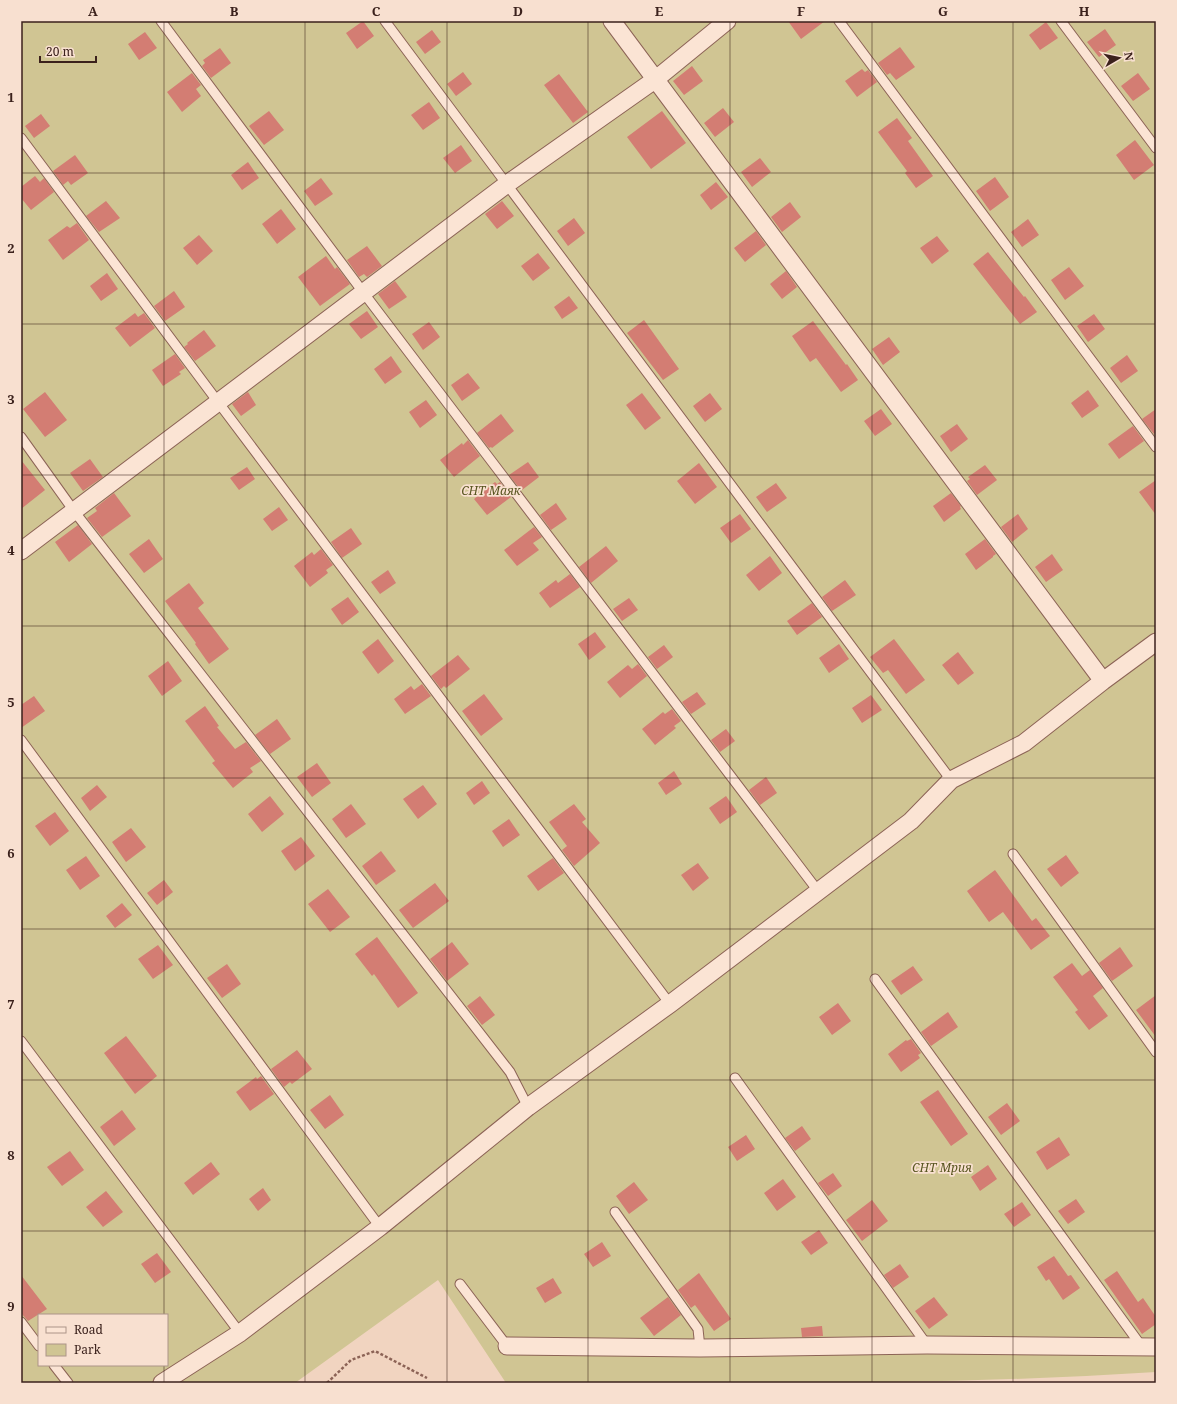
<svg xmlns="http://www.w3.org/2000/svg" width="1177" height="1404" viewBox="0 0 1177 1404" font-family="'Noto Serif',serif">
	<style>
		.green { fill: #d0c593; fill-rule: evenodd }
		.building { fill: #d37d73 }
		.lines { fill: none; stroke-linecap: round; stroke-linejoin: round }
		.service-casing { stroke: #8c6356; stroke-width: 11 }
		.minor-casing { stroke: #8c6356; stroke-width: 19 }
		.path { stroke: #8c6356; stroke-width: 2.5; stroke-dasharray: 3 2; stroke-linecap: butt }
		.service { stroke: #fbe4d4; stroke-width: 9 }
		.minor { stroke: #fbe4d4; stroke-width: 17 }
		.grid { fill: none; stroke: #3b211c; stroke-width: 1; stroke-opacity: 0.55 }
		.labels { text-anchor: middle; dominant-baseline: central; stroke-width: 3.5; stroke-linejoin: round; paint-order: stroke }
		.park-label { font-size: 12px; font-style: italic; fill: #595621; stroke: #f8e0d0 }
		.neatline { fill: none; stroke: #3b211c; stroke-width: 1.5 }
		.grid-label { font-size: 13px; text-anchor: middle; font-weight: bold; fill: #3b211c }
	</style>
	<rect width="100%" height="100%" fill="#f1d4c0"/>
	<path class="green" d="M21,21H1156V1372C940,1386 723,1383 506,1383L438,1280L295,1383H21ZM39,1315H167V1365H39Z"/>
	<path class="building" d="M363,21L374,36L357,49L346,33Z
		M788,21H825L801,39Z
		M1046,22L1058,38L1040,50L1029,35Z
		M1105,29L1116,45L1099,57L1087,42Z
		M432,30L441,42L425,54L416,42Z
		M145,32L157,48L139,60L128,44Z
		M900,47L915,67L896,80L890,73L887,75L878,63Z
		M220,48L231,63L211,78L202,66L205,63L203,60Z
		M692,66L703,81L684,95L673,81Z
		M862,69L865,72L868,70L877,82L857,97L845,81Z
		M463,72L472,84L456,96L447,84Z
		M192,73L201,85L196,89L201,96L182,112L167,92Z
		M1138,73L1150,89L1133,101L1121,86Z
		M559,74L588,112L573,123L544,85Z
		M429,102L440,118L423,130L411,115Z
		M723,108L734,122L715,137L704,123Z
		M269,111L284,130L264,145L249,126Z
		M662,111L686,143L651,169L627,137Z
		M41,114L50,126L34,138L25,126Z
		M897,118L912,138L908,141L933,176L916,188L905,173L907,171L878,132Z
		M1135,140L1154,165L1134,180L1116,155Z
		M461,145L472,161L455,173L443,158Z
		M75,155L88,173L71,185L68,181L63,185L53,171Z
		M760,158L771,172L752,187L741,172Z
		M248,162L259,178L242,190L231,175Z
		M35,176L40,182L44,178L54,192L31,210L21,198V187Z
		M995,177L1009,197L990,211L976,191Z
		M321,178L333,194L315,206L304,191Z
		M716,182L728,197L711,210L700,195Z
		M106,201L120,218L99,232L86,216Z
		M502,201L514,216L497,229L485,214Z
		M790,202L801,217L782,232L771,217Z
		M281,209L296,229L277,244L262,224Z
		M574,218L585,233L568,246L557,231Z
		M1028,219L1039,235L1022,247L1011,232Z
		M77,223L89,240L63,260L48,240L67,226L70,228Z
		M756,231L766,245L745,262L734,248Z
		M199,235L213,251L197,265L183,248Z
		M937,236L949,251L932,264L920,248Z
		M367,246L382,266L367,277L364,274L359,277L347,260Z
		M988,252L1024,297L1025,296L1037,312L1020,324L973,264Z
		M538,253L550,268L533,281L521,266Z
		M326,256L335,269L337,267L350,284L320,306L298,277Z
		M1069,267L1084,286L1065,300L1051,280Z
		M786,271L797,287L782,299L770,284Z
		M107,273L118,289L101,301L90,286Z
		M395,281L407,297L389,309L378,294Z
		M174,291L185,307L165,321L154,306Z
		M569,296L578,308L562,319L554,307Z
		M367,311L378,327L361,339L349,324Z
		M135,313L138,317L144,313L155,328L130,347L115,328Z
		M1094,314L1105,329L1088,342L1077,326Z
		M644,320L679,369L663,380L627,333Z
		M813,321L846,365L847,364L858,380L841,392L816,358L810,362L792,336Z
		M429,322L440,337L423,350L412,334Z
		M204,330L216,346L195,361L184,347L188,344L187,343Z
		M889,337L900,352L883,365L872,349Z
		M175,354L185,368L179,372L181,374L163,386L152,370Z
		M1127,355L1138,371L1121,383L1110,368Z
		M391,356L402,372L385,384L374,369Z
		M468,373L480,388L462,401L451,385Z
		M1088,390L1099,406L1082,418L1071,403Z
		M45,392L67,420L45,437L23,409Z
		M248,392L256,405L241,416L232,404Z
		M642,393L661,418L645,430L626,405Z
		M710,393L722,409L705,422L693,406Z
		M426,400L437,415L420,428L409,412Z
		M881,409L892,424L875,436L864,421Z
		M1156,409V432L1154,434L1142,419Z
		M501,414L514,431L492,448L491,447L489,448L477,433Z
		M957,424L968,439L951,452L940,436Z
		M1133,426L1144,441L1119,459L1108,444Z
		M468,440L480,456L454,477L440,460L462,443L463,445Z
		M90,459L103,477L83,491L70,473Z
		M21,460L45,490L21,509Z
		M528,462L539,477L522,490L520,489L509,475Z
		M699,463L717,487L695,504L677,481Z
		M985,465L997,480L977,495L967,481L970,479L968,477Z
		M247,467L255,479L239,490L230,478Z
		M1156,480V515L1139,492Z
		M495,482L497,484L500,482L511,497L487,515L474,499Z
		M776,483L787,498L767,512L756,497Z
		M114,493L131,516L102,537L87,518L97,511L95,508Z
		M951,493L961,506L960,507L961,509L944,522L933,506Z
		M556,503L567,519L551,530L540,515Z
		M279,507L288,520L272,531L263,519Z
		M740,514L751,529L731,543L720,528Z
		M1018,514L1028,529L1012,542L1001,527Z
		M78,525L92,544L69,562L55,542Z
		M534,527L542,537L533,543L539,550L517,566L504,550Z
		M351,528L362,544L342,558L331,542Z
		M149,539L163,559L144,573L129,554Z
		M985,539L996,554L993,556V557L976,570L965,554Z
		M606,546L618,561L591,583L579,567Z
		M321,549L333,565L326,570L328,573L310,587L294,566L312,552L314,555Z
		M1052,554L1063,570L1046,582L1035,567Z
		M770,556L782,573L759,591L746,575Z
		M388,570L396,583L380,594L371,582Z
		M570,574L580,587L550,608L539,593L556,580L558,583Z
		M845,580L856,595L832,611L822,597Z
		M189,583L204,603L198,608L229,649L209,664L195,644L196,643L165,601Z
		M348,597L359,612L342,625L331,609Z
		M629,598L638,610L622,621L613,609Z
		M812,603L822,617L797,635L787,621Z
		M595,632L606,647L589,660L578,644Z
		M378,639L394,661L378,674L362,652Z
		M894,639L925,680L906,694L888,670L883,673L870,657Z
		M839,644L849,659L829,673L819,658Z
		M664,645L673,657L657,669L648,657Z
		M958,652L974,673L958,685L942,665Z
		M458,655L470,669L446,688L444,686L441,689L431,676Z
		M168,661L182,681L162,696L148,676Z
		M638,664L647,676L620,698L607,682L628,665L632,669Z
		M422,684L431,696L405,714L394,699L411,686L414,690Z
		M697,692L706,704L691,714L682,702Z
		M484,694L503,719L481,736L462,711Z
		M871,695L882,710L862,723L852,708Z
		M34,696L45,711L21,728V705Z
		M205,706L219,726L217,727L235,749L246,742L261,761L250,768L253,772L233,788L212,763L215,761L185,721Z
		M672,709L681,721L674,726L676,728L655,745L642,729L663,712L665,714Z
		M277,719L291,739L270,754L255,735Z
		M726,729L735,741L720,752L711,740Z
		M317,763L331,783L312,797L297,777Z
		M674,771L682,784L666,795L658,783Z
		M766,777L777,793L760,805L749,790Z
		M482,781L490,793L474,805L466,793Z
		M97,785L107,797L90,811L81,798Z
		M423,785L437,804L418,819L403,799Z
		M270,796L284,814L262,832L248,814Z
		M726,796L737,812L720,824L709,808Z
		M351,804L366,824L346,838L332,819Z
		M574,804L586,819L582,822L600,843L574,866L562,850L567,846L549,822Z
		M55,812L69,831L50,846L35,826Z
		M509,819L520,835L503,847L492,831Z
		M131,828L146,847L126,862L112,842Z
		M301,837L315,856L295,871L281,851Z
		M381,851L396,871L376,885L362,866Z
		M1066,855L1079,873L1061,887L1047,869Z
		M86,856L100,876L80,890L66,870Z
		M553,858L564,873L538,891L527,876Z
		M698,863L709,878L693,891L681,875Z
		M995,870L1032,921L1036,918L1050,936L1031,950L1003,912L989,922L967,891Z
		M164,880L173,892L157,905L147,893Z
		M435,883L449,901L413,928L399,910Z
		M328,889L350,917L330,932L308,904Z
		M122,903L132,915L115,928L106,916Z
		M377,937L418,993L398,1008L374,974L372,976L355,954Z
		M452,942L469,964L447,981L430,959Z
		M158,945L173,965L153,979L138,959Z
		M1120,947L1133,966L1112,981L1099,963Z
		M1072,963L1082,976L1090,970L1103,988L1093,996L1108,1016L1089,1030L1075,1012L1078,1010L1053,977Z
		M227,964L241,984L222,998L207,978Z
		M913,966L923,980L901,995L891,981Z
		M1156,995V1037L1136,1010Z
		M480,996L495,1015L482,1025L467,1006Z
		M838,1003L851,1021L832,1035L819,1017Z
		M948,1012L958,1027L931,1046L921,1032Z
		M126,1036L157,1076L135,1094L104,1053Z
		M911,1039L921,1053L918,1055L920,1058L901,1072L888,1054L906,1040L907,1041Z
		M297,1050L312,1069L292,1084L290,1082L284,1087L271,1069Z
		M261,1076L274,1094L250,1111L236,1092L256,1077L257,1079Z
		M938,1090L968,1134L951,1146L920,1102Z
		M330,1095L344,1115L325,1129L310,1110Z
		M1007,1103L1020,1121L1001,1135L988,1117Z
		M122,1110L136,1129L114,1146L100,1127Z
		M802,1126L811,1139L795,1151L785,1138Z
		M746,1135L755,1149L737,1161L728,1147Z
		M1059,1137L1070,1155L1047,1170L1036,1152Z
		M70,1151L84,1170L62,1186L47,1167Z
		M211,1162L220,1174L193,1195L184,1183Z
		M988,1165L997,1179L980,1191L971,1177Z
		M833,1173L842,1186L828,1196L818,1183Z
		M783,1179L796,1197L777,1211L764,1193Z
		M634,1182L648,1200L629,1214L616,1196Z
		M263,1188L271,1200L258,1211L249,1199Z
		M106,1191L123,1212L103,1227L86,1207Z
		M1076,1199L1085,1212L1068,1224L1058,1211Z
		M872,1200L888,1221L862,1241L846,1220Z
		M1022,1202L1031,1215L1014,1227L1004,1214Z
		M819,1230L828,1243L811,1255L801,1242Z
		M602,1242L611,1256L593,1267L584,1254Z
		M157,1253L171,1272L155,1283L141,1264Z
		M1054,1256L1068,1276L1071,1275L1080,1288L1063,1300L1049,1279L1046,1281L1037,1267Z
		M900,1264L909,1277L893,1288L884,1275Z
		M1117,1271L1138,1302L1143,1298L1156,1317V1324L1142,1334L1104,1280Z
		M699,1273L731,1319L714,1331L695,1305L691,1308L678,1290Z
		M21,1275L47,1309L28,1321L21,1313Z
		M553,1278L562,1293L545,1303L536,1288Z
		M668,1297L681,1315L654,1336L640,1318Z
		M934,1297L948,1315L929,1329L915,1311Z
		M822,1326L823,1336L802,1337L801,1328Z"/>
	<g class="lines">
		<defs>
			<path id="service" d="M161,21L363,292L818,891
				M385,21L951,780
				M839,21L1156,447
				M1061,21L1156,148
				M21,138L218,402L670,1004
				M21,437L74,511L510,1072L528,1107
				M21,740L380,1227
				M1013,854L1156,1052
				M875,979L1142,1347
				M21,1041L240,1333
				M735,1078L927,1345
				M615,1212L698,1329L700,1348
				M460,1284L507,1346
				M21,1322L39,1346
				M54,1365L68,1383"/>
			<path id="minor" d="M612,21L1103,681
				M21,551L507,184L656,79L727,21
				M507,1346L700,1348L927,1345L1156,1347
				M162,1383L240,1333L380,1227L528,1107L670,1004L911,821L951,780L1024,743L1103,681L1156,642"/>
		</defs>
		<use href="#service" class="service-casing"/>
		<use href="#minor" class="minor-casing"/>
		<path class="path" d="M327,1383L351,1360L375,1351L427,1378"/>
		<use href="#service" class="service"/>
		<use href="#minor" class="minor"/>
	</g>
	<path class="grid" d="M164,21V1315M305,21V1383M447,21V1383M588,21V1383M730,21V1383M872,21V1383M1013,21V1383M21,173H1156M21,324H1156M21,475H1156M21,626H1156M21,778H1156M21,929H1156M21,1080H1156M21,1231H1156M164,1365V1383"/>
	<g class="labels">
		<g class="park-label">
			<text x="491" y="490">СНТ Маяк</text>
			<text x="942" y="1167">СНТ Мрия</text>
		</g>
	</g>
	<rect width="1177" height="1404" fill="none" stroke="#f8e0d0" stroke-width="44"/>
	<rect x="38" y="1314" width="130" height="52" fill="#f8e0d0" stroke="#ac9488"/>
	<rect x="46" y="1327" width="20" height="6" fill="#fbe4d4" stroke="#ac9488"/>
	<text x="74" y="1334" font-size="12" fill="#3b211c">Road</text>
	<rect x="46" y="1344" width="20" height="12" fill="#d0c593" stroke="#ac9488"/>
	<text x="74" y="1354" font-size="12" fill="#3b211c">Park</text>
	<g transform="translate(1119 58) rotate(81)" stroke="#f8e0d0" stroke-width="3" paint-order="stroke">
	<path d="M0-3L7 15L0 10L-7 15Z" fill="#3b211c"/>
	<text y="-6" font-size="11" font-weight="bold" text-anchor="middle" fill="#3b211c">N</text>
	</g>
	<path d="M40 56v6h56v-6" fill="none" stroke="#3b211c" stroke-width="2"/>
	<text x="46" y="56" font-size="12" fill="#3b211c" stroke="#f8e0d0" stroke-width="3" paint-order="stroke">20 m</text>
	<rect x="22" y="22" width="1133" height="1360" class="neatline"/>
	<g class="grid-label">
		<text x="93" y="16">A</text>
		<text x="234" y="16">B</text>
		<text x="376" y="16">C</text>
		<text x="518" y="16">D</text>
		<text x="659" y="16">E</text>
		<text x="801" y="16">F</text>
		<text x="943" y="16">G</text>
		<text x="1084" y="16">H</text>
		<text x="11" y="102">1</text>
		<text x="11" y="253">2</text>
		<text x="11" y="404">3</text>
		<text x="11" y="555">4</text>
		<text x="11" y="707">5</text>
		<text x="11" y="858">6</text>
		<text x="11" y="1009">7</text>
		<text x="11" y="1160">8</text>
		<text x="11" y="1311">9</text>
	</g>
</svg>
